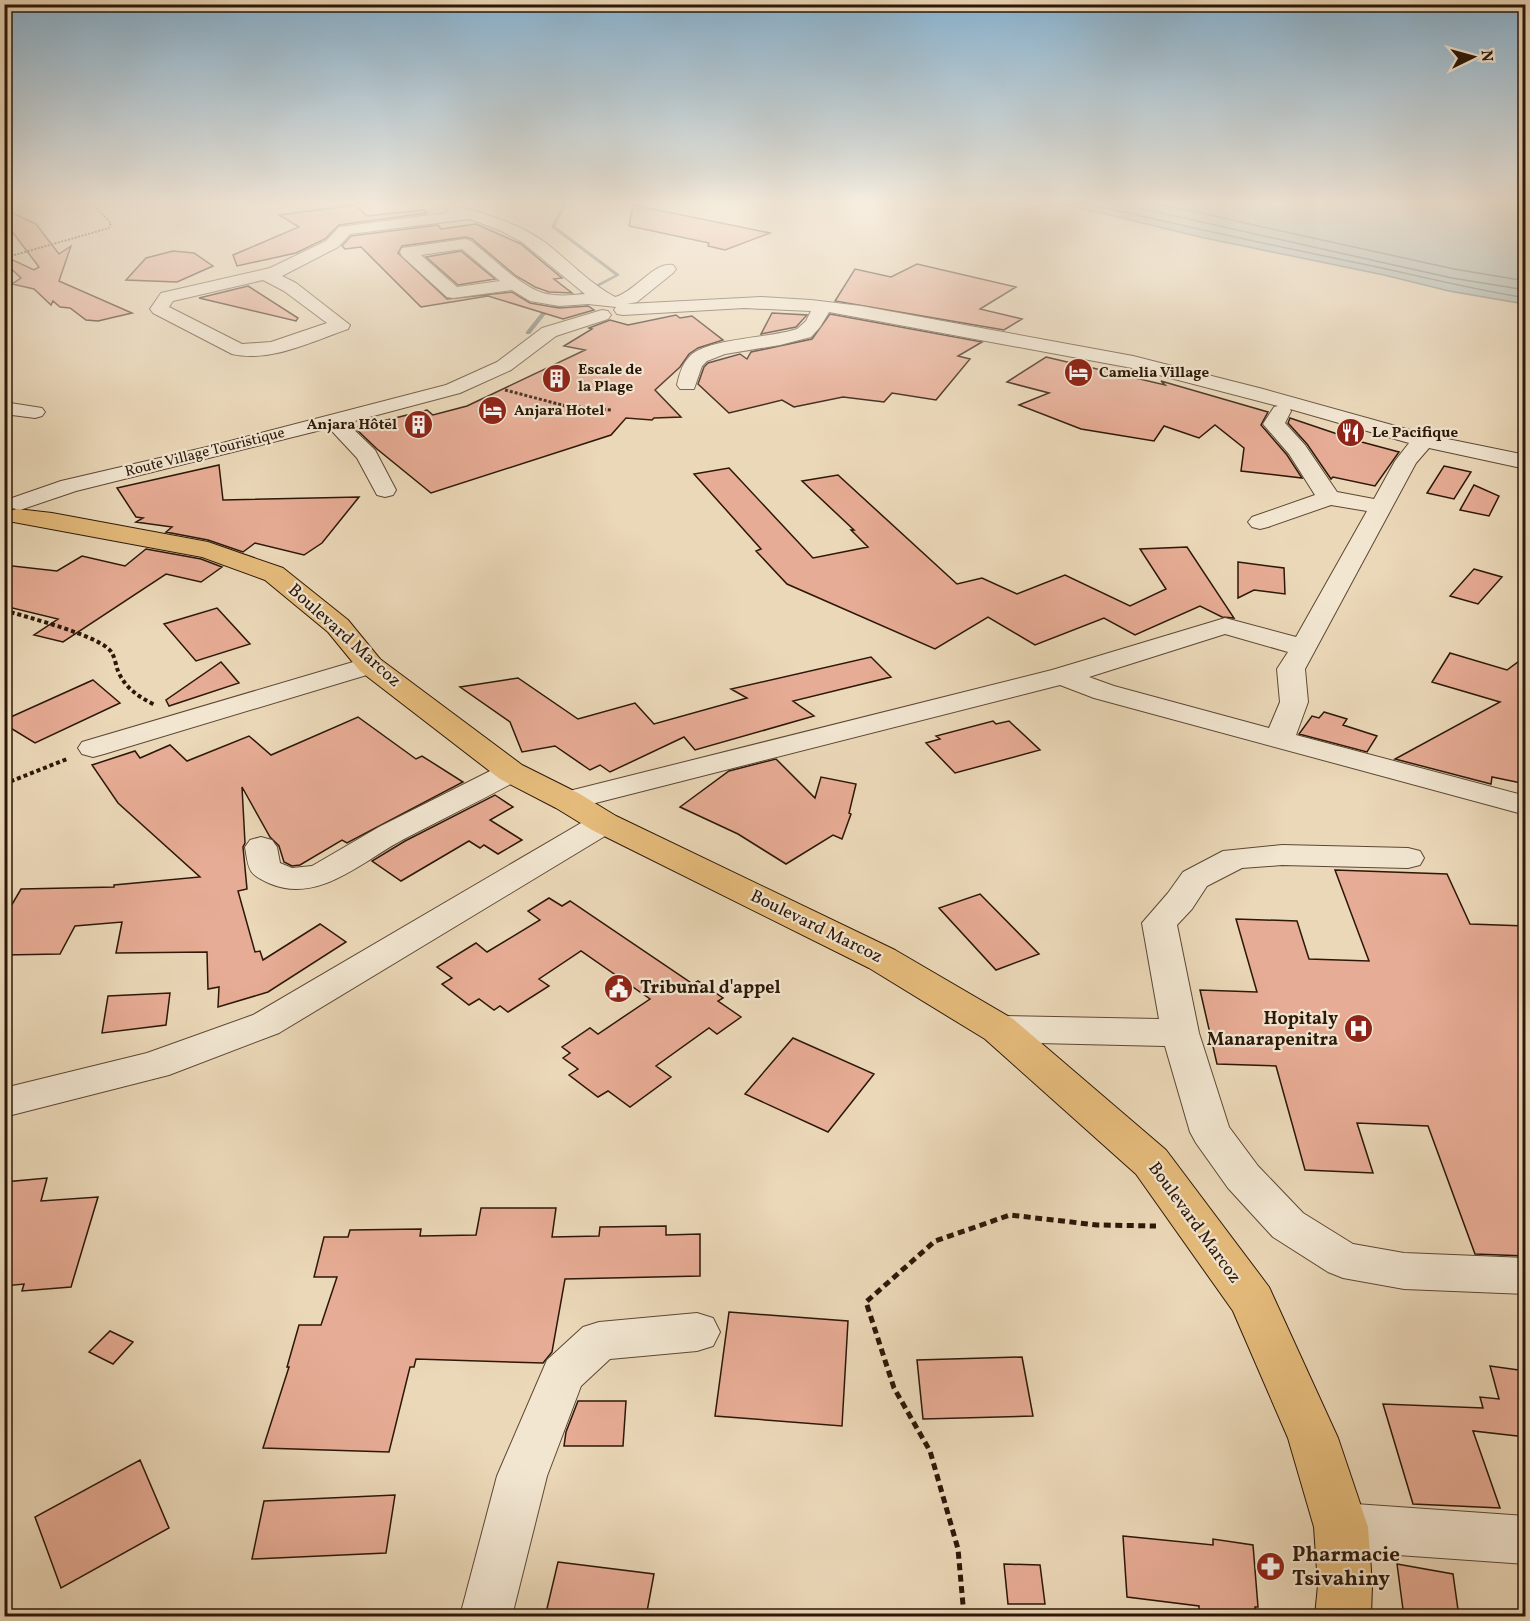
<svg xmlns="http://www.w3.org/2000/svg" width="1530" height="1621" viewBox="0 0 1530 1621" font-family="Vollkorn,serif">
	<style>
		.water { fill: #9cb8b9; stroke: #6f7872; stroke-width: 1.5 }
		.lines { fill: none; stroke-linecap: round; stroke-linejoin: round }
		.shore { stroke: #646860; stroke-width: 1.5 }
		.stream { fill: #6f7872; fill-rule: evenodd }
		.building { fill: #e7ac95; stroke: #2c1708; stroke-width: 1.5 }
		.minor-casing { stroke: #5c4734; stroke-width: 2 }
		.major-casing { stroke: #2c1708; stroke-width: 2 }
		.path-far3 { stroke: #2c1708; stroke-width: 2; stroke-dasharray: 2 1.5; stroke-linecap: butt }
		.path-far2 { stroke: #2c1708; stroke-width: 3; stroke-dasharray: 3 2; stroke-linecap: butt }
		.path-far1 { stroke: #2c1708; stroke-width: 4; stroke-dasharray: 4 3; stroke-linecap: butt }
		.path { stroke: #2c1708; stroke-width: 5; stroke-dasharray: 7 4.5; stroke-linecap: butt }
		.minor { fill: #f2e6d1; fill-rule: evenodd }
		.major { fill: #e6bc7c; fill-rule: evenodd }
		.labels { text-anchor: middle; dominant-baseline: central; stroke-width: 4.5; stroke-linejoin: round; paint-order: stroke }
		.far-poi-label { font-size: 15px; font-weight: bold; fill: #2c1708; stroke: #f2e6d1; text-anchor: start }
		.far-street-label { font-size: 15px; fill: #2c1708; stroke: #f2e6d1 }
		.street-label { font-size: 18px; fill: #2c1708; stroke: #f2e6d1 }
		.poi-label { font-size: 18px; font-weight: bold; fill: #2c1708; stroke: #f2e6d1; text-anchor: start }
		.near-poi-label { font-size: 21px; font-weight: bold; fill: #2c1708; stroke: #f2e6d1; text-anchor: start }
	</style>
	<rect width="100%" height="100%" fill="#ebd8b8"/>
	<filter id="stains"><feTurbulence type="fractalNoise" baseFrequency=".00333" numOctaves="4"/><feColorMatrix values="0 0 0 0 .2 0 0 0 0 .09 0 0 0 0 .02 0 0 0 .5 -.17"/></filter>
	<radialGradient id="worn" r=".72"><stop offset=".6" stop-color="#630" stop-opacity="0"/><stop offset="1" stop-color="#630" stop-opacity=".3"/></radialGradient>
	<path class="water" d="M1064,204H1525V304L1449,291L1384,275L1200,237Z"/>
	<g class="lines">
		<path class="shore" d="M1091,204C1188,228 1285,248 1382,268C1431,279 1477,290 1526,298
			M1121,204L1452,278L1526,290
			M1159,204L1454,269L1526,281"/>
		<path class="stream" d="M563,204H567L555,226L620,275L545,315L530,334H526V332L541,313L615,275L551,227Z"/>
	</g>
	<path class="building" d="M355,205L367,216L424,210L427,213L339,225L325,239L296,253L237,266L233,255L299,227L279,215Z
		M633,205L770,233L725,250L708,246L709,243L629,226Z
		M4,209L36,224L59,254L71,246L59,281L132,313L98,321L86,320L70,308L60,307L53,301L51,305L34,289L12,284L21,278L4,262V256L34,270L39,267L4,221Z
		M476,224L521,244L562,278L554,279L572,293L549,292L535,287L516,276L472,239L466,237L402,246L398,253L447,299L512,292L530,303L559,308L588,306L594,310L563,319L488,296L421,307L361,247L345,249L342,246L351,236L438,225L441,229Z
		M173,251L194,253L213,266L177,282L126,280L146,258Z
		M461,251L495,279L458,285L426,257Z
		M917,264L1016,287L980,309L1022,319L1004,330L835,301L855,269L891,277Z
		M248,286L298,318L296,321L199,298Z
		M772,313L807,315L796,327L761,334Z
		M830,314L982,342L958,356L970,359L936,400L892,393L884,402L843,397L794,407L782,400L729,413L698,384L704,367L708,363L740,354L747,359L751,352L812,339Z
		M676,315L680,318L692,316L723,340L698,348L689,354L680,367L655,390L681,417L654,418L652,420L626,418L611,435L431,493L377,449L355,428L427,410L433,415L467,406L585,350L564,346L592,329L589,328L610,320L628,325Z
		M1046,357L1165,385L1161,381L1268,412L1261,425L1287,455L1302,478L1241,471L1244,448L1215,425L1199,438L1164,426L1154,441L1081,429L1019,405L1049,393L1007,382Z
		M1290,418L1358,441L1399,452L1375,486L1333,477L1331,479L1307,444L1288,423Z
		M219,465L223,500L359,497L322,543L304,555L255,543L243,552L208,540L166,532L172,527L136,522L143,518L136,517L117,488Z
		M1444,466L1471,472L1454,499L1427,493Z
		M729,468L813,558L868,547L851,530H854L802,481L838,475L957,584L982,578L1017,594L1065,575L1130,606L1166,589L1140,549L1187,547L1234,618L1222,617L1200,606L1135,635L1104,618L1035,645L988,617L935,649L787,584L756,551L761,549L694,474Z
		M1474,485L1499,496L1489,516L1460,510Z
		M146,549L201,559L222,567L201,582L166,574L63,642L34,635L58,619L4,606V565L57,571L82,556L125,566Z
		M1238,562L1284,568L1285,594L1254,590L1238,598Z
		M1474,569L1502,577L1478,604L1450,596Z
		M217,608L250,644L196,661L164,624Z
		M1450,653L1507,670L1526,656V784L1492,777L1491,784L1395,759L1500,702L1432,682Z
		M871,657L891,677L793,701L814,716L695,750L684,737L610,772L600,765L590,770L555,746L522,752L510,722L460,687L518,678L578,719L635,703L654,724L747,698L731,689Z
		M221,662L239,683L169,706L166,700Z
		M93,680L120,703L35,743L4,724V720Z
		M1324,712L1347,719L1343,725L1377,736L1367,752L1299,734L1312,716L1319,718Z
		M358,717L416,759L422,756L463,782L347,843L342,840L300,865L292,866L284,862L279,846L270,837L242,787L245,843L243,847L247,889L238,891L255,952L260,951L263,960L320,924L346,942L268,992L218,1007L219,987L208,989L207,952L116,953L122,922L75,926L60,954L4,955V918L21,889L114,887V885L200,877L118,803L92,765L135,751L140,758L170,745L187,761L249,736L271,755Z
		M993,721L996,724L1009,721L1040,750L955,773L926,743L940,739L936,736Z
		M776,759L815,798L821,777L856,784L849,813L851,814L842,839L833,835L786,864L738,834L680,807L729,771Z
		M495,795L513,807L490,820L522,840L498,854L484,845L480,848L469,841L401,881L372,861L405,841Z
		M1335,870L1447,874L1470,924L1526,926V1256L1475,1254L1428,1126L1357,1123L1373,1173L1305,1170L1276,1066L1217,1064L1200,990L1257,992L1236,919L1297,921L1309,959L1369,961Z
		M980,894L1039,954L996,970L939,908Z
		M549,898L562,906L570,901L693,984L698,981L723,998L718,1001L741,1017L717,1034L709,1028L656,1066L671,1077L630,1107L608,1091L598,1097L569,1075L578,1069L563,1058L570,1053L562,1047L590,1028L598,1034L650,999L581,951L539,979L549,986L508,1012L500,1006L494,1010L479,999L469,1005L442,984L452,978L437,967L476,943L487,952L540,920L528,911Z
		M170,993L166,1025L102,1033L108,996Z
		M793,1038L874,1074L828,1132L745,1094Z
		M47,1178L41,1201L98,1197L71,1287L22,1291L24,1284L4,1286V1182Z
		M481,1208H556L552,1237L599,1236L600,1227L666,1226V1235L700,1234V1276L565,1279L552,1352L543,1363L416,1359L414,1367H410L389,1452L263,1448L289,1367H287L299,1325H321L337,1277H314L324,1237H348L350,1230L421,1229L420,1236L476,1235Z
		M729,1312L848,1321L842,1426L715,1416Z
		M110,1331L133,1342L113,1364L89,1352Z
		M1022,1357L1033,1416L923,1419L917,1360Z
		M1490,1366L1526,1371V1437L1473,1431L1500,1508L1413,1504L1383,1404L1483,1408L1480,1397L1499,1399Z
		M578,1401H626L623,1446H564L566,1432Z
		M140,1460L169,1528L61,1588L35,1517Z
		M395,1495L386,1553L252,1559L264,1501Z
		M1123,1536L1213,1545V1539L1253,1545L1258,1607H1255L1256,1617H1199V1606L1127,1597Z
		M558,1562L654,1574L646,1617H545Z
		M1004,1564L1040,1565L1045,1604H1008Z
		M1397,1564L1453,1574L1459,1617H1404Z"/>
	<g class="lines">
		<defs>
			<path id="minor" d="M453,206C486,213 518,223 546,243C569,261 589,283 615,297C635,292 654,261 673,265L676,269L673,273L637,302L627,304L761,297L811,300L861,306L1133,356L1263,389L1428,435L1526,455V469L1429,448L1416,463L1305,669L1308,702L1296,735L1526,796V815L1094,698L1060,685L568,810L557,808L552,801L557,794L1052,670L1225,618L1296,637L1367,511L1331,505L1268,527L1260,529L1252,527L1248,522L1252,517L1315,495L1289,454L1263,424L1274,407L1278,406L1132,368L829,312L820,327L811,337L780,345L725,354L707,361L702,366L694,389H680L677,385C679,375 682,364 690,356C708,338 771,338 797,329L806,321L811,311L744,308L623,315L617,314L614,310L616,307L588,304L559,306L530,301L512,290L453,298L447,297L402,256L400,252L402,248L465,239L471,241C490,256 520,286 543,293C557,297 571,295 585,294L522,242L499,230L470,219L350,234L338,247L282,276L296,283L350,325L348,329C313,341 270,363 232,354L153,313L150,309L161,293L270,268L326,241L339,227L446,213L448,208ZM462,249L500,281L457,287L421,255ZM263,280L284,291L327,323L271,342L242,344L169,307L173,301ZM1290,409L1409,443L1395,461L1374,499L1337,492L1305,445L1285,423L1291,411ZM1225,634L1288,652L1277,669L1280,702L1269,728L1114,686L1089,677Z
				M602,310L608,311L611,315L608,319L556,336L511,370L460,393L347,423L375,450L396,490L393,495L385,497L377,495L357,458L329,428L76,491L20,510L12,508L8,503L12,498L61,481L207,447L446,385L497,362L542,328Z
				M4,402L42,408L45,412L42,416L35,418L4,414Z
				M370,657L380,659L384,665L380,671L104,754L93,757L82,754L78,748L82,742Z
				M511,763L522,766L526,772L522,778C483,799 443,819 404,839C364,860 319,904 271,884C248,874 249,871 245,847L250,840L261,837L272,840L277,847L280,863L292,868L312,866L379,827L500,766Z
				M604,813L615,816L620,823L615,830L279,1033L169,1075L4,1117V1088L147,1053L253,1015L593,816Z
				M1282,845L1408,848L1420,851L1424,858L1420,865L1408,868L1282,865L1242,868L1207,886L1192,909L1177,925L1199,1033L1229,1127L1258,1166L1303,1213L1353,1244L1404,1253L1526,1258V1294L1404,1289L1343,1278L1328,1272L1273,1237L1228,1188L1196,1143L1190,1132L1165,1046L999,1042L986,1038L980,1029L986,1020L999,1016L1159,1019L1142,923L1168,893L1183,872L1223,851Z
				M697,1313L713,1318L720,1332L713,1346L697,1351L610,1359L581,1386L547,1476L512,1616H460L497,1476L547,1360L583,1327L599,1322Z
				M1341,1503L1526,1516V1564L1341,1551L1323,1544L1316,1527L1323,1510Z"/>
			<path id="major" d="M17,509L52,513L208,542L283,568L348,620L380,659L522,765L580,794L616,816L895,950L1013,1019L1166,1150L1269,1287L1338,1438L1368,1527L1372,1585L1371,1616H1315L1318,1585L1314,1527L1288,1438L1233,1311L1136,1174L985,1039L869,968L592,830L556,808L500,779L360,671L328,632L265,580L202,557L8,521L5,516L8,511Z"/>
		</defs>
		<use href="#minor" class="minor-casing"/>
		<use href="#major" class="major-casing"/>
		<path class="path-far3" d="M4,258L109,228L111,223L93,204"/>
		<path class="path-far2" d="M505,390L566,406L612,410"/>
		<path class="path-far1" d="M4,610C25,617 103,636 112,653C115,658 116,666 118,671C125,688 139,697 155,705
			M4,784L67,759"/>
		<path class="path" d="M964,1616L958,1549L930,1451L894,1388L866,1302L935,1241L1010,1215L1097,1225L1156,1226
			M1106,1616L1110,1610"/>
		<use href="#minor" class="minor"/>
		<use href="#major" class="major"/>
	</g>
	<linearGradient id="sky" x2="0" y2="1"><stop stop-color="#89b6d5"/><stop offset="0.47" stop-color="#f6eddf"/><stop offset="1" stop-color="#f6eddf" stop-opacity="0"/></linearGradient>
	<rect width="1530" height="431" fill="url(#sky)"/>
	<defs>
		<symbol id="hotel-disc" viewBox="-11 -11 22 22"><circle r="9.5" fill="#8f2418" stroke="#f2e6d1"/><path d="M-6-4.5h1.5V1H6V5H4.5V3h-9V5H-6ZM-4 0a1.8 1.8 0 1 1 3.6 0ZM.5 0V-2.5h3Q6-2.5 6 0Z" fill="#fff"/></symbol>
		<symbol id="building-disc" viewBox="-11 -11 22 22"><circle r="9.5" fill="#8f2418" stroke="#f2e6d1"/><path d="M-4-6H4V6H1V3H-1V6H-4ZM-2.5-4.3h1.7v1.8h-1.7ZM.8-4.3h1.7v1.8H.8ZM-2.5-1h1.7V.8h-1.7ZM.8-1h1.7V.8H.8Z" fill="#fff"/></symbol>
		<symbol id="restaurant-disc" viewBox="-11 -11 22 22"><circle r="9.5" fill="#8f2418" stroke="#f2e6d1"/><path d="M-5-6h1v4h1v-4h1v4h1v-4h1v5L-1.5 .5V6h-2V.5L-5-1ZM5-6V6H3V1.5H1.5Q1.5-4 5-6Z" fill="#fff"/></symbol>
		<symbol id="civic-disc" viewBox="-11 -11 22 22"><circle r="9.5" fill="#8f2418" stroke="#f2e6d1"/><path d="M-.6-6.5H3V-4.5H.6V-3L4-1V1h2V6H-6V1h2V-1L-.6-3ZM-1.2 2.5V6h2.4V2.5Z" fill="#fff"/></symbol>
		<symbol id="hospital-disc" viewBox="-11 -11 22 22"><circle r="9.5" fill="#8f2418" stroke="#f2e6d1"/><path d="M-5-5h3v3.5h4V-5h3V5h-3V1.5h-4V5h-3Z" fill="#fff"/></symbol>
		<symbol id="pharmacy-disc" viewBox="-11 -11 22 22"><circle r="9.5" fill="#8f2418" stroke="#f2e6d1"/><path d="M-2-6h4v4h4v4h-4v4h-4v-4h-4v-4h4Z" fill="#fff"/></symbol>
	</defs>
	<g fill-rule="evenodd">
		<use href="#hotel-disc" x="1062" y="356" width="33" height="33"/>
		<use href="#building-disc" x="540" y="362" width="33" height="33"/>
		<use href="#hotel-disc" x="476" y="394" width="33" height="33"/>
		<use href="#building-disc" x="402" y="408" width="33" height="33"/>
		<use href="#restaurant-disc" x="1334" y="416" width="33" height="33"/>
		<use href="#civic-disc" x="602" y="972" width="33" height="33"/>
		<use href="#hospital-disc" x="1342" y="1012" width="33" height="33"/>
		<use href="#pharmacy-disc" x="1254" y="1550" width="33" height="33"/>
	</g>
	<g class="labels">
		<g class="far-poi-label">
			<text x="578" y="370">Escale de<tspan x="578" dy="17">la Plage</tspan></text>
			<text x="1099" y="373">Camelia Village</text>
			<text x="514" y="411">Anjara Hotel</text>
			<text x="397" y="425" text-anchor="end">Anjara Hôtel</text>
			<text x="1372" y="433">Le Pacifique</text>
		</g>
		<g class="far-street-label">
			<text transform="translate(205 453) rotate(-14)">Route Village Touristique</text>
		</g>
		<g class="street-label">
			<text transform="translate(344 636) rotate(42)">Boulevard Marcoz</text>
			<text transform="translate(816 927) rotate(26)">Boulevard Marcoz</text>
			<text transform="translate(1194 1223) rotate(54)">Boulevard Marcoz</text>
		</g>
		<g class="poi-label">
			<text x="640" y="988">Tribunal d'appel</text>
			<text x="1338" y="1019" text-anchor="end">Hopitaly<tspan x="1338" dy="21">Manarapenitra</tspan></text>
		</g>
		<g class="near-poi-label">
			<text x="1292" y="1555">Pharmacie<tspan x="1292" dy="24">Tsivahiny</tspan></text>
		</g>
	</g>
	<rect width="1530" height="1621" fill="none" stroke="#ebd8b8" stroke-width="24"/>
	<rect x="6" y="6" width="1518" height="1609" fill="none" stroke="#2c1708" stroke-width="3"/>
	<rect x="12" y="12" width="1506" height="1597" fill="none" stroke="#2c1708" stroke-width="1.5"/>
	<g transform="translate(1473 57) rotate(85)" stroke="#f2e6d1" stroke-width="4.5" paint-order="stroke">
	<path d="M0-4.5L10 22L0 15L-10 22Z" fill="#2c1708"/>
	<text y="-9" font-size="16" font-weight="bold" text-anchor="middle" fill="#2c1708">N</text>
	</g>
	<rect width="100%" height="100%" filter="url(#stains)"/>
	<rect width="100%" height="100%" fill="url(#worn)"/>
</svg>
